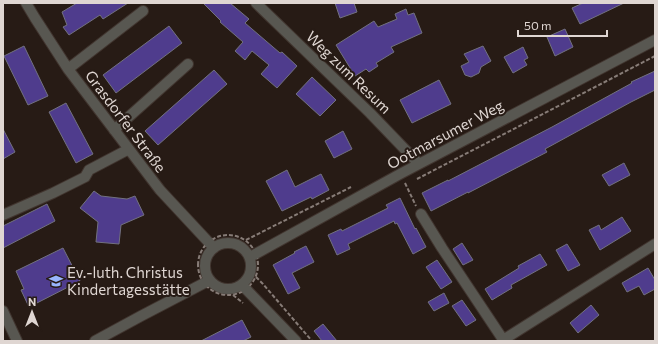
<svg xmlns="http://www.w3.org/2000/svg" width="658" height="344" viewBox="0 0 658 344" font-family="Commissioner,sans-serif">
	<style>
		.building { fill: #4f3c8d; stroke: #72717f }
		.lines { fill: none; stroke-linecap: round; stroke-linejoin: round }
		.minor-casing { stroke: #41352f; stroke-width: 12 }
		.path { stroke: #877c77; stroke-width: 2; stroke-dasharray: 4 2; stroke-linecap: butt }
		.minor { stroke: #585751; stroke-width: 10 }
		.labels { text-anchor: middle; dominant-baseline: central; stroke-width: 4; stroke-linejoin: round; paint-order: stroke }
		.street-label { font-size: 15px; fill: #dfd6d2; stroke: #271b15 }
		.poi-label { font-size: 15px; fill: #dfd6d2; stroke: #271b15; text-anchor: start }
	</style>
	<rect width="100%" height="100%" fill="#271b15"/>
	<path class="building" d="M77,3H128L103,19L100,15L69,35L63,27L67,25L62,12Z
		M203,3H230L249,19L245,23L280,53L282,52L297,66L277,88L261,74L269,65L252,51L245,60L235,51L243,42L220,22L221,21Z
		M335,3H354L357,12L340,18Z
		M583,3H624L580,24L572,8Z
		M406,9L408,15L414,13L422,33L391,47L394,52L376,63L378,66L369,72L366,69L355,76L336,45L374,21L378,27L397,19L395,14Z
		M169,26L182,43L116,93L103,75Z
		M565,29L573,47L555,56L547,37Z
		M24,46L48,96L28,105L4,56Z
		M483,46L491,61L481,67L479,73L471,77L465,75L461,66L469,62L464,54Z
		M523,47L528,58L524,60L527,65L513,73L504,57Z
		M214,70L227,84L158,145L145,131Z
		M655,71V90L631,102L545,149L547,152L468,193V192L431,211L422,193L448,180V181L552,127L632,83L631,82Z
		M312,77L336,100L320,116L296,94Z
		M439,80L451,104L412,123L400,100Z
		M66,103L93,154L76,163L49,112Z
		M3,129L15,152L3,159Z
		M343,131L352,149L334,158L325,141Z
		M624,163L630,175L609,186L602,175Z
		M287,170L295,187L321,174L329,190L312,199L311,197L282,211L266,181Z
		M94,191L101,196L127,199L135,196L144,215L121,225L119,244L96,242L98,222L80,208Z
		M400,198L415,229L416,228L426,247L413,254L397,223L395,224L394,221L348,244L350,249L337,255L328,235L341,229L342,231L388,208L386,205Z
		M47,204L55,221L3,248V226Z
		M622,217L631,231L600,250L589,230L599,225L601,230Z
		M462,243L473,260L463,265L453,249Z
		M567,244L580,265L568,271L556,250Z
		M306,246L314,262L292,273L300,288L288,294L273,265L295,253L294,252Z
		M63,248L80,281L29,307L21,290L24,289L16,271Z
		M540,254L547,265L511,285L512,288L492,300L485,289L519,268L518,266Z
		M437,260L452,282L441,289L426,267Z
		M648,268L655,280V289L644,295L639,286L627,292L622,283Z
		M444,293L449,303L434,311L428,302Z
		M462,300L476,320L466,326L452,306Z
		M591,305L599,315L578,333L570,323Z
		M242,320L251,337L243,341H201Z
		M323,324L337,341H322L314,331Z"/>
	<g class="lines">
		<defs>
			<path id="minor" d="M26,3L35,18L68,69L160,190L214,248
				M256,3L370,113L419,164
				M68,69L143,11
				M114,130L188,64
				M421,214L442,248L504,341
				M3,215L53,193L85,177L89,170L129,149
				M205 266a23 23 0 1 1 46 0a23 23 0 1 1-46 0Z
				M250,257L400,174L655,40
				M242,285L296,341
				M3,311L17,341
				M503,340L655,244
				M95,341L141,316L210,280"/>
		</defs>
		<use href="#minor" class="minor-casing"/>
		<path class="path" d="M417,179L655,56
			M405,183L416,206
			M198 265a30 30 0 1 1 60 0a30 30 0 1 1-60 0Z
			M246,240L351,187
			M256,277L263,284L312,341
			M233,295L243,303"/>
		<use href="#minor" class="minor"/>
	</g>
	<defs>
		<symbol id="school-bare" viewBox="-9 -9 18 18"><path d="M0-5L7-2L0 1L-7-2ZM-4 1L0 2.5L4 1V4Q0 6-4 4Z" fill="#99b5fd" stroke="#271b15" stroke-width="2.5" paint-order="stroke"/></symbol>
	</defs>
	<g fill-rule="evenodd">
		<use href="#school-bare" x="46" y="271" width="20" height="20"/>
	</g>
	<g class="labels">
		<g class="street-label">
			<text transform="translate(349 72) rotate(44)">Weg zum Resum</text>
			<text transform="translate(126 121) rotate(53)">Grasdorfer Straße</text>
			<text transform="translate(445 134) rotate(-28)">Ootmarsumer Weg</text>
		</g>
		<g class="poi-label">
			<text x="67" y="272">Ev.-luth. Christus<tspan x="67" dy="17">Kindertagesstätte</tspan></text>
		</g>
	</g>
	<rect width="658" height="344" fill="none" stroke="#dfd6d2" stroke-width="8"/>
	<g transform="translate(32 312)" stroke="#271b15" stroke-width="3" paint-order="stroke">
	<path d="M0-3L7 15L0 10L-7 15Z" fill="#dfd6d2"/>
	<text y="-6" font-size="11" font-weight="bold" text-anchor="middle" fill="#dfd6d2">N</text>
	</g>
	<path d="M518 30v6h89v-6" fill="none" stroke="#dfd6d2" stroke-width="2"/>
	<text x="524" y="30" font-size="12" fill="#dfd6d2" stroke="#271b15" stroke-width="3" paint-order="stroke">50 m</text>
</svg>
